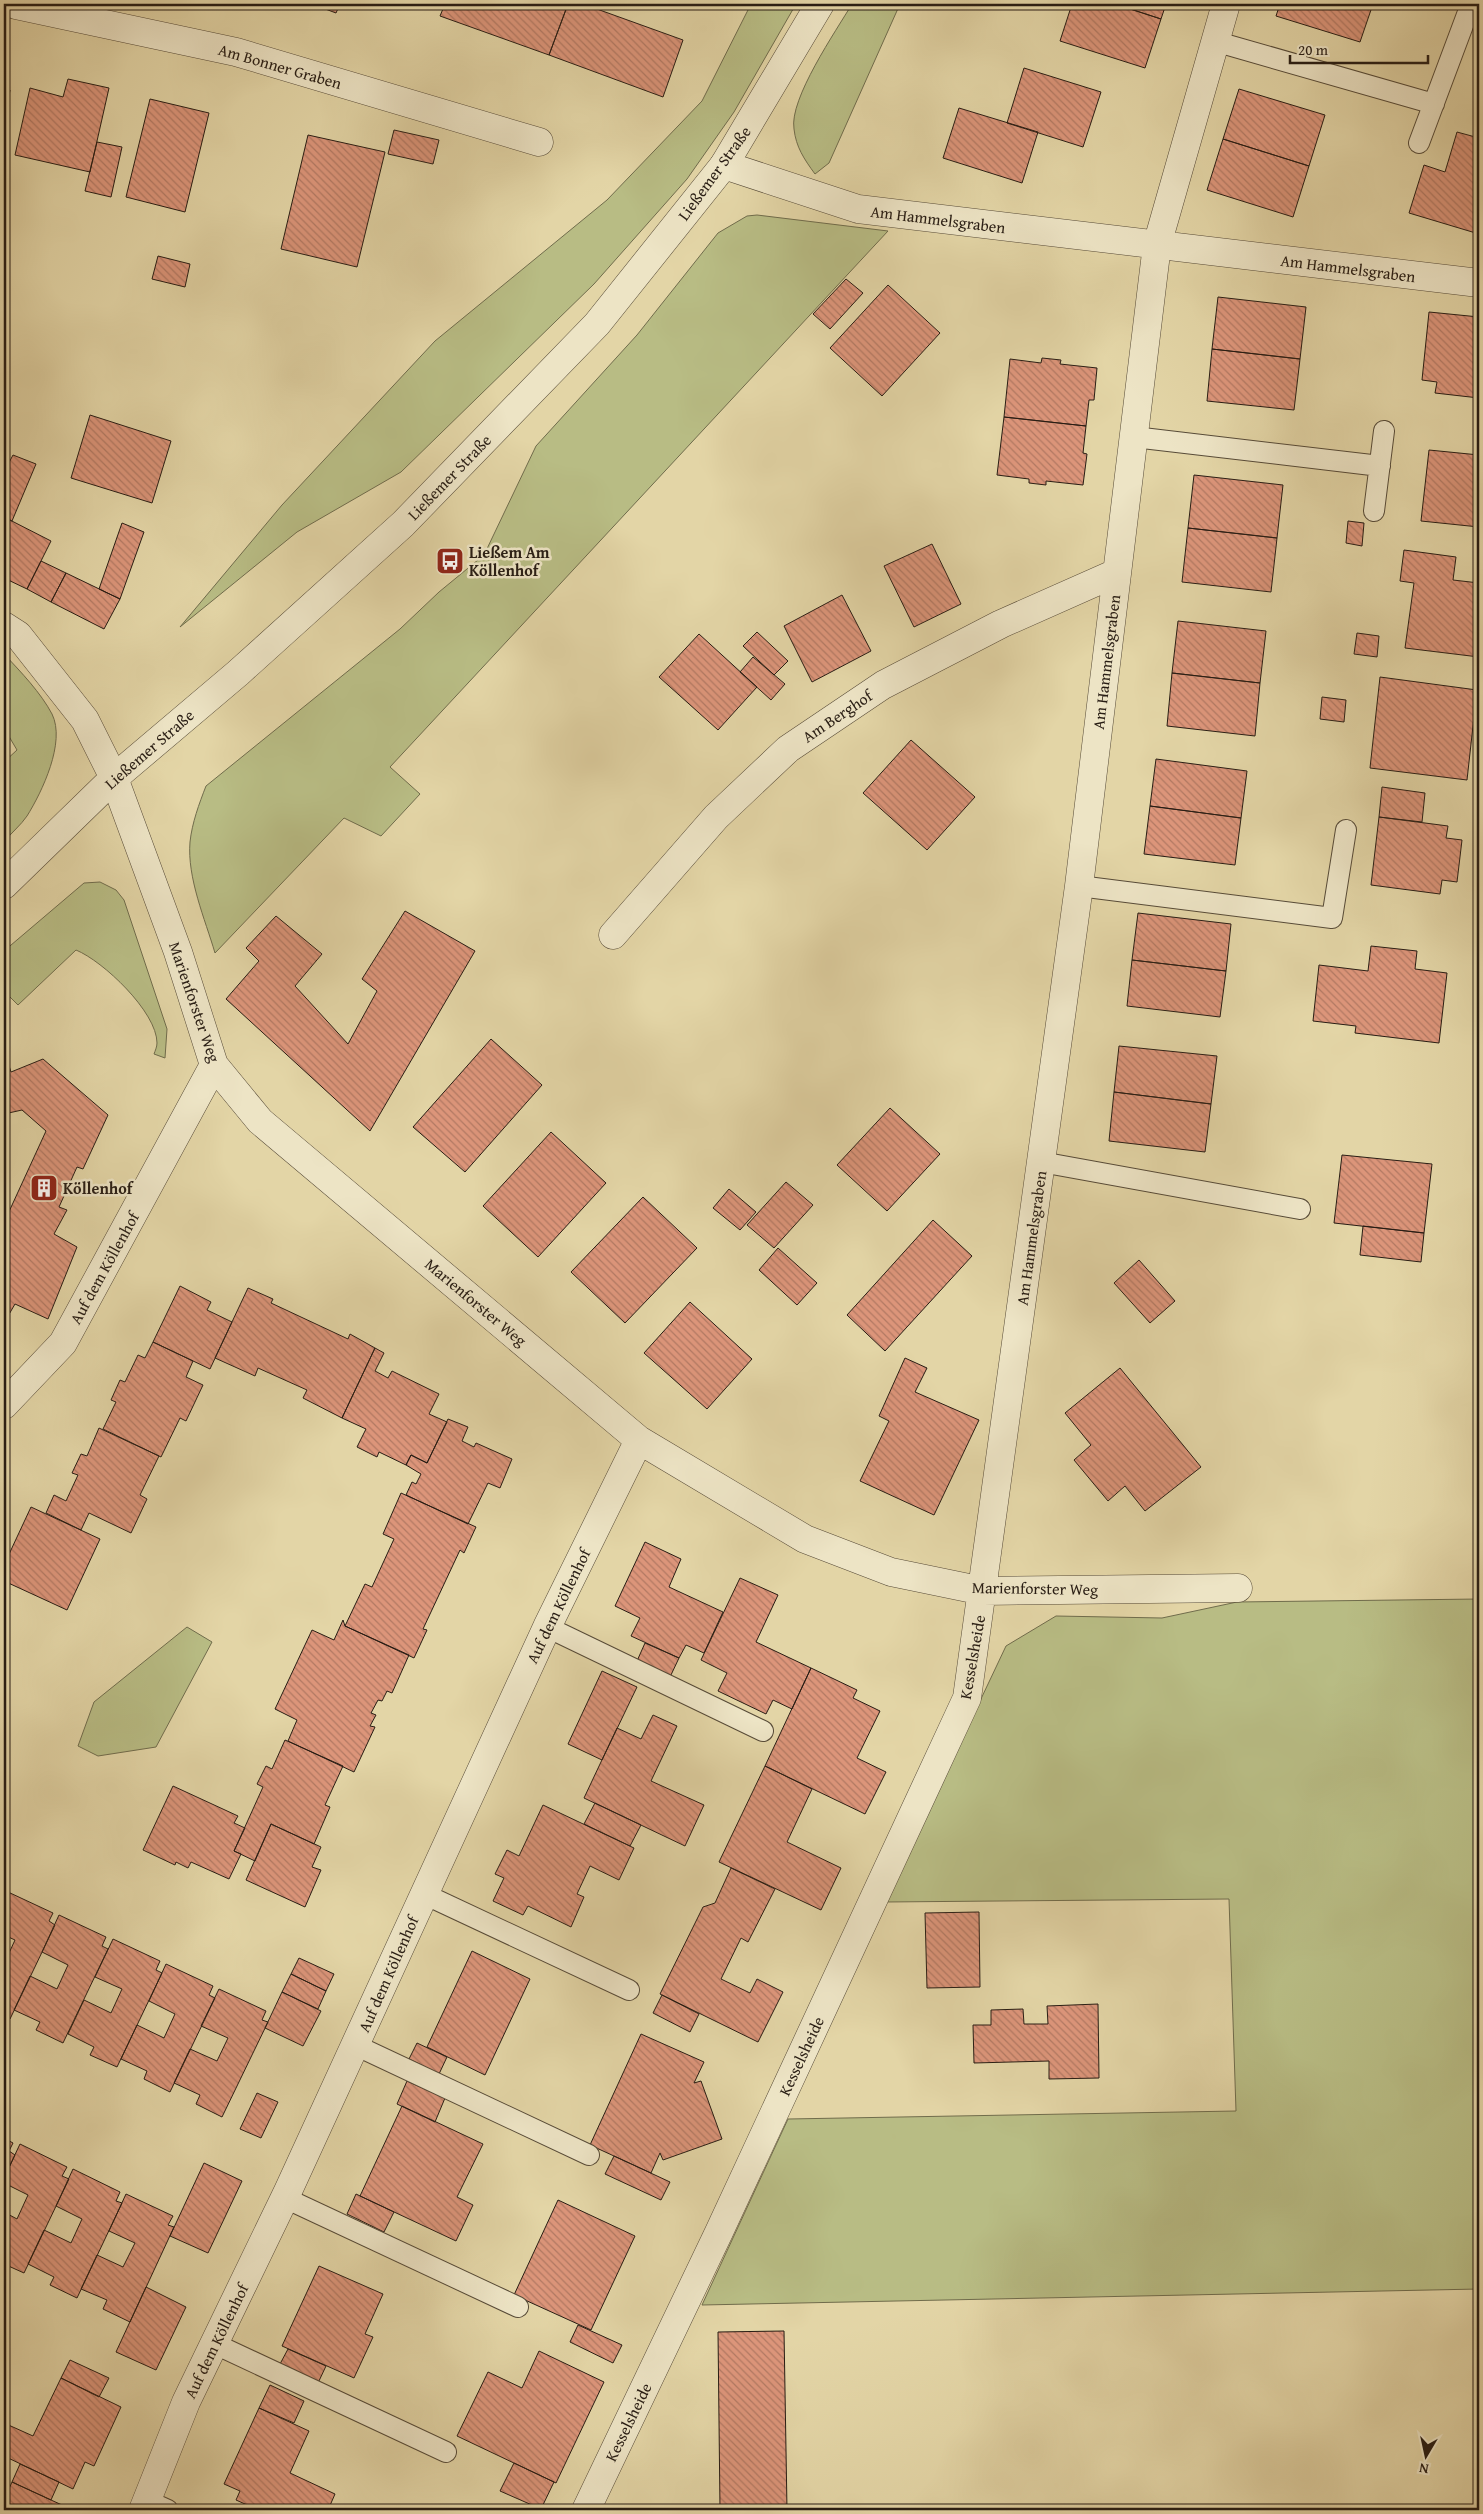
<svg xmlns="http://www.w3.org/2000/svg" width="1483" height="2514" viewBox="0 0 1483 2514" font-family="'Gentium Book Plus',serif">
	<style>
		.green { fill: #b8bc84; stroke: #706c4c }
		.building { fill: url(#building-back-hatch); stroke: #281d14 }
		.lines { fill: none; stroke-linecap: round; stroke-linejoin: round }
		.service-casing { stroke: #574b38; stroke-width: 22 }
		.minor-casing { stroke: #574b38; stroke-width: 29 }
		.tertiary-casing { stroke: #574b38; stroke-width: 29 }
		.service { stroke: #ede4c5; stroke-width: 20 }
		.minor { stroke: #ede4c5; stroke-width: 28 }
		.tertiary { stroke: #ede4c5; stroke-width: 28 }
		.labels { text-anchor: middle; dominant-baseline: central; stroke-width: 5; stroke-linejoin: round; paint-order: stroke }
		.street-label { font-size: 16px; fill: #281d14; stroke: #ede4c5 }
		.poi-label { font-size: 16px; font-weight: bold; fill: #281d14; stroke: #ede4c5; text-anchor: start }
	</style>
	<defs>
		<pattern id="building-back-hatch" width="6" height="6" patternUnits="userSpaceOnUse" patternTransform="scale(1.25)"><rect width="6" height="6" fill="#dc957a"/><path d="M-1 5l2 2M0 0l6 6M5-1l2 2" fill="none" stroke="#b27963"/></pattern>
	</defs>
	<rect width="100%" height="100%" fill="#e3d5a6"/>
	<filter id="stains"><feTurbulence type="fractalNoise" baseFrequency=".004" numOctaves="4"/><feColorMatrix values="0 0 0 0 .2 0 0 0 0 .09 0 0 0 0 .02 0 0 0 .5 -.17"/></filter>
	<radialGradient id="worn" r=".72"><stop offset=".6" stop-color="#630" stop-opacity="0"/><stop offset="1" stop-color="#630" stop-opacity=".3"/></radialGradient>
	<path class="green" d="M751,4H796L734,112L687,179L594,284L401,472L297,532L180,627L282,505L435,341L607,200L702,101Z
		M852,4H900L829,163L815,174C804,159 796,147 794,129C789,99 836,31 852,4Z
		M757,215L888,231L390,767L420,794L381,836L344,818L215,953C205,919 187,878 190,842C192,823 199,804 206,786L400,629L439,592L484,555L536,446L637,335L718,233L747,216Z
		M4,654C21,672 41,693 52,714C66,742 42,792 27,816C21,825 11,833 4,842V762L17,750L4,728Z
		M100,882L116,890L124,900L167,1029L165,1058L154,1054C155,1051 157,1047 157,1043C157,1012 103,961 76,950L18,1005L4,991V951L84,883Z
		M1479,1599V2289L702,2305L788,2119L1236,2111L1229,1899L885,1902L1006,1646L1056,1616L1162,1618L1237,1602Z
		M187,1627L212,1642L156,1747L98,1756L78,1746L94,1702Z"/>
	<path class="building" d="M312,4H340L336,13Z
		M445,4H568L549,55L440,16Z
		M568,4H583L683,40L663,97L549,55Z
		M1072,4H1115L1161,19L1145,68L1060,41Z
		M1115,4H1166L1161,19Z
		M1280,4H1373L1360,42L1276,16Z
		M1024,68L1101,92L1083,147L1007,123Z
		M68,79L109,88L90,172L15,155L30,88L63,97Z
		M4,89L10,90L4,124Z
		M1239,89L1325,115L1309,166L1223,139Z
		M150,99L209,113L185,212L126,197Z
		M959,108L1038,132L1022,183L943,158Z
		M394,130L439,140L433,164L388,154Z
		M1457,132L1479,138V234L1409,213L1424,165L1445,172Z
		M308,135L385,152L357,267L281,249Z
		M1223,139L1309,166L1293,217L1207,190Z
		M97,142L122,147L111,197L85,191Z
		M4,214L9,215L4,245Z
		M158,256L190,264L185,287L152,279Z
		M846,279L863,293L830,329L813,314Z
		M888,285L940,333L882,396L830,348Z
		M1218,297L1306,307L1300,359L1212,349Z
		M1429,312L1479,317V398L1435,393L1437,382L1422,380Z
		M1212,349L1300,359L1294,410L1207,401Z
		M1042,358L1061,360L1060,364L1097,368L1094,400H1089L1086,426L1004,417L1010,359L1041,363Z
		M90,415L171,441L152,503L71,478Z
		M1004,417L1086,426L1083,453L1087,454L1083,485L1046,481V485L1029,483V479L997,475Z
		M1429,450L1479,455V527L1421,521Z
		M13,455L36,464L12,521L4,517V472Z
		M1194,475L1283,485L1277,538L1188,528Z
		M4,517L51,541L27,589L4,578Z
		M1348,521L1364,523L1362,546L1346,543Z
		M122,523L144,532L120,599L99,589Z
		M1188,528L1277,538L1271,592L1182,582Z
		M932,544L961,604L914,627L884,566Z
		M1404,550L1456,557L1453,580L1479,583V657L1405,648L1414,583L1400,581Z
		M41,561L66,573L51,602L27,589Z
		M66,573L120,599L104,629L51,602Z
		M842,595L871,651L812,682L784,626Z
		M1178,621L1266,631L1260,683L1172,673Z
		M757,632L788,661L774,675L743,646Z
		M1357,633L1379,636L1377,657L1354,654Z
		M699,634L757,687L718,730L659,677Z
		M753,657L785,684L771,700L740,672Z
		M1172,673L1260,683L1255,736L1167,726Z
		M1380,677L1477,690L1467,780L1370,768Z
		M1322,697L1346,700L1344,722L1320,719Z
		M911,740L975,797L927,850L863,793Z
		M1156,759L1247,771L1241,818L1150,806Z
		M1382,787L1425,793L1422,822L1379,817Z
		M1150,806L1241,818L1235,865L1144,854Z
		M1379,817L1448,826L1446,838L1462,840L1457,882L1442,880L1440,894L1371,885Z
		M405,911L475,951L370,1131L226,999L259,961L246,948L276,916L322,954L295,986L348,1044L377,991L362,979Z
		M1138,913L1231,924L1226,971L1132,960Z
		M1371,946L1417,951L1415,969L1447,973L1439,1043L1355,1033L1356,1026L1313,1021L1319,965L1368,971Z
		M1132,960L1226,971L1220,1017L1127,1006Z
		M491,1039L542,1085L465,1172L413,1127Z
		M1119,1046L1217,1056L1211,1104L1114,1092Z
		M4,1050L11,1072L43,1059L108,1115L83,1169L77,1167L59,1207L67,1210L54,1234L77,1247L48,1319L15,1304L4,1323V1215L7,1216L46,1131L22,1110L4,1114Z
		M1114,1092L1211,1104L1205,1152L1109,1141Z
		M890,1108L940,1154L887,1211L837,1165Z
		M551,1132L606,1183L538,1257L483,1206Z
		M1342,1155L1432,1164L1424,1233L1334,1223Z
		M786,1182L813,1205L774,1248L747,1225Z
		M729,1189L756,1212L740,1230L713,1208Z
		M643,1197L697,1248L625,1323L571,1272Z
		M933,1220L972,1256L885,1351L847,1315Z
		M1363,1226L1424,1233L1421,1262L1360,1255Z
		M778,1248L817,1283L797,1305L759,1270Z
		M1139,1260L1175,1301L1150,1323L1114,1283Z
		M180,1286L211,1302L207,1310L232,1322L210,1369L153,1342Z
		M248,1288L273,1299L271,1303L348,1339L350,1334L375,1348L342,1418L303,1398L307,1390L258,1368L255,1376L215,1358Z
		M690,1302L752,1359L707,1409L644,1353Z
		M153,1342L193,1361L186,1377L203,1385L186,1421L180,1418L161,1457L103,1429L116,1402L111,1400L120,1380L125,1382L138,1355L145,1358Z
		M375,1348L384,1353L375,1371L388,1378L392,1371L439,1394L429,1414L447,1422L427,1463L411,1455L406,1465L379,1452L377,1457L357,1447L366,1429L342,1418Z
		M905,1358L927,1368L915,1392L979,1420L934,1515L860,1481L889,1421L879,1416Z
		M1120,1368L1201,1467L1145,1511L1125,1486L1108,1501L1074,1460L1091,1445L1065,1413Z
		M448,1419L468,1427L462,1441L474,1447L476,1443L512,1459L500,1488L488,1483L468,1524L406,1495L412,1482L416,1484L421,1474L406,1465L411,1455L427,1463Z
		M99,1428L159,1456L140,1495L147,1499L131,1533L89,1513L81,1530L46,1513L54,1495L66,1501L78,1475L72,1473L81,1454L87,1456Z
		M401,1493L476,1527L464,1553L460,1550L423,1629L427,1630L414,1658L345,1626L365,1584L372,1587L394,1539L383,1534Z
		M31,1507L100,1539L67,1610L4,1581V1565Z
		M645,1542L681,1559L669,1587L723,1612L704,1653L686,1645L679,1658L631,1636L640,1618L615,1606Z
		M740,1578L778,1595L756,1642L811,1668L792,1709L773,1700L766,1714L718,1691L727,1673L701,1660Z
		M343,1620L345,1626L409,1655L392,1693L387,1691L382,1701L378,1700L371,1713L376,1715L370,1726L375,1727L354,1772L288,1741L297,1720L275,1709L312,1630L334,1640Z
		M645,1643L679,1658L670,1677L637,1661Z
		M811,1668L857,1690L853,1698L880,1711L857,1758L886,1772L865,1814L765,1766Z
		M602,1671L637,1687L602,1760L568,1744Z
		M653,1715L677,1726L651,1781L704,1805L685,1846L584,1798L617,1728L641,1739Z
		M285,1740L343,1766L325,1805L330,1807L314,1844L271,1824L255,1861L234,1851L263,1787L257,1784L266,1766L272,1769Z
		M765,1766L812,1789L787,1842L841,1868L821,1910L719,1862Z
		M173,1786L238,1816L234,1823L245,1828L234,1851L241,1854L229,1879L191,1862L188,1868L176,1862L175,1865L143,1850Z
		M595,1803L641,1825L630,1846L584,1824Z
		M543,1805L634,1848L619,1880L590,1866L577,1894L584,1897L571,1927L528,1906L523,1915L493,1901L504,1878L495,1874L507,1850L519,1856Z
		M271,1824L321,1847L312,1867L321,1870L305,1907L246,1880Z
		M731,1868L775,1889L748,1942L741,1938L721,1979L750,1993L757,1979L783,1992L758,2042L660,1994L703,1907L715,1903Z
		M8,1892L53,1913L49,1921L55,1925L10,2019L4,2016V1964L15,1940L4,1935V1900Z
		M979,1912L980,1987L927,1988L925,1913Z
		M59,1915L106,1937L102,1946L108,1949L63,2043L36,2030L40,2022L14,2010L30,1976L57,1989L68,1965L42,1952Z
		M113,1939L160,1961L156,1970L162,1973L117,2067L90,2055L94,2047L68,2034L84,2000L111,2013L122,1989L95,1977Z
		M472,1951L530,1979L485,2075L427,2047Z
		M299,1958L334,1974L326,1991L291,1974Z
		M166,1964L213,1986L209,1995L215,1998L170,2092L144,2079L147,2071L121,2059L137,2025L164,2038L175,2014L149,2001Z
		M291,1974L326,1991L318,2009L282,1992Z
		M219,1989L266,2011L262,2020L268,2022L222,2117L196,2104L200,2095L174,2083L190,2049L217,2061L228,2038L201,2026Z
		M282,1992L321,2011L303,2046L265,2028Z
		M662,1995L699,2014L690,2032L653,2013Z
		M1098,2004L1099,2078L1049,2079V2061L974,2063L973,2025H991V2010L1023,2009L1024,2024H1048L1047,2006Z
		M641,2034L704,2062L694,2083L701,2081L722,2139L663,2160L660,2153L651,2173L590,2145Z
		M417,2043L447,2057L439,2074L409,2059Z
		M407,2081L445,2098L435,2122L397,2104Z
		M257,2093L278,2102L261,2138L240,2129Z
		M402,2106L483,2144L457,2197L473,2205L456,2241L360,2196Z
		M4,2138L13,2143L9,2151L15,2155L4,2178Z
		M20,2144L67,2167L62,2176L69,2179L24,2273L4,2264V2212L17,2219L28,2195L4,2183V2178Z
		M614,2156L670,2182L661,2200L605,2174Z
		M204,2163L242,2181L208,2253L170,2236Z
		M73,2169L120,2192L116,2201L122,2203L77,2298L50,2285L54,2277L28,2264L44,2230L71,2243L82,2219L56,2206Z
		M126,2194L173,2216L168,2225L174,2227L130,2322L103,2309L107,2300L81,2289L97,2255L123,2267L135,2243L109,2231Z
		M356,2194L394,2212L384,2232L347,2214Z
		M558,2200L635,2236L591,2330L514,2295Z
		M319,2266L383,2294L365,2334L373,2337L354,2378L282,2346Z
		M146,2287L186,2307L156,2370L116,2352Z
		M578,2325L622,2345L613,2363L570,2342Z
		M784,2331L787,2510H720L718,2332Z
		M288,2349L326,2366L318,2383L280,2364Z
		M539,2351L604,2382L556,2483L457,2436L488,2372L522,2388Z
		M70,2360L109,2378L99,2397L61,2378Z
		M61,2378L121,2407L94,2466L85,2462L73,2489L4,2456V2423L33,2436Z
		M270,2385L304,2401L294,2423L259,2408Z
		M259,2408L309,2431L290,2473L335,2494L328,2510H253L254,2508L236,2500L240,2491L224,2484Z
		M514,2463L554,2482L541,2509L500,2491Z
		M20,2464L59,2482L51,2500L12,2482Z
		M12,2482L51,2500L73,2510H4V2500Z
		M491,2506L501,2510H489Z"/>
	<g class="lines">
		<defs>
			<path id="service" d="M1214,41L1434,104
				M1419,143L1471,4
				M1134,437L1380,466
				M1374,511L1384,431
				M1079,886L1332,918L1346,830
				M1041,1162L1300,1209
				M547,1627L763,1731
				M424,1894L629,1990
				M355,2045L589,2155
				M285,2198L518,2307
				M215,2344L446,2452
				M146,2500L168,2510"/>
			<path id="minor" d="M16,5L236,52L539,142
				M724,165L858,209L1479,283
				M4,626L18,635L85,720L114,778L178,952L214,1065L260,1121L639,1440L805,1539L891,1572L983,1591L1238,1588
				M613,935L716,817L788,749L883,685L1001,624L1116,573
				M4,1405L63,1343L214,1065
				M143,2510L186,2402L288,2191L547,1627L639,1440
				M586,2510L719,2232L967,1698L1079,886L1157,245L1226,4"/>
			<path id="tertiary" d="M4,885L114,778L238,673L403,524L597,324L724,165L820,4"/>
		</defs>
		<use href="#service" class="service-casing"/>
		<use href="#minor" class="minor-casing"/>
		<use href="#tertiary" class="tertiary-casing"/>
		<use href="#service" class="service"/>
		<use href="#minor" class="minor"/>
		<use href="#tertiary" class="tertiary"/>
	</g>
	<defs>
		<symbol id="bus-square" viewBox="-11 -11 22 22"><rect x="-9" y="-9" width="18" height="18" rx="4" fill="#8f2418" stroke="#ede4c5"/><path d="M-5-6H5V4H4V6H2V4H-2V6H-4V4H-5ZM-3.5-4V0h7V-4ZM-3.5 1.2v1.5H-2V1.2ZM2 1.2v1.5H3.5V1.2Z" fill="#fff"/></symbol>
		<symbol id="building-square" viewBox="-11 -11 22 22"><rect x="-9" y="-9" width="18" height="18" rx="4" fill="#8f2418" stroke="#ede4c5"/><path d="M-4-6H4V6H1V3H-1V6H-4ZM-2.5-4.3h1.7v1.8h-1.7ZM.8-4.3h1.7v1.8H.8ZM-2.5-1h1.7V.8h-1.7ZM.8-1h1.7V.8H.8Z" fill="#fff"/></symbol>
	</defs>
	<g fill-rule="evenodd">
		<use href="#bus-square" x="434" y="545" width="32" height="32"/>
		<use href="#building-square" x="28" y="1172" width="32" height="32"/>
	</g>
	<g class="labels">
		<g class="street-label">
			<text transform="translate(280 66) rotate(16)">Am Bonner Graben</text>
			<text transform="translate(714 173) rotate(-54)">Ließemer Straße</text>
			<text transform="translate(938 219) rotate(7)">Am Hammelsgraben</text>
			<text transform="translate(1348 268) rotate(7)">Am Hammelsgraben</text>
			<text transform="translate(449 477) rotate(-46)">Ließemer Straße</text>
			<text transform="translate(1106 662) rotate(-83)">Am Hammelsgraben</text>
			<text transform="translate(837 716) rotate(-34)">Am Berghof</text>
			<text transform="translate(149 749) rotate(-41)">Ließemer Straße</text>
			<text transform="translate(195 1002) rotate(71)">Marienforster Weg</text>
			<text transform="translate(1031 1238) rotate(-82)">Am Hammelsgraben</text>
			<text transform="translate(104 1268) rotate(-61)">Auf dem Köllenhof</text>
			<text transform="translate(476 1302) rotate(40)">Marienforster Weg</text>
			<text transform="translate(1035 1588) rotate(1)">Marienforster Weg</text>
			<text transform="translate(558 1606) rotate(-64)">Auf dem Köllenhof</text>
			<text transform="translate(972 1657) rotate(-80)">Kesselsheide</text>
			<text transform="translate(388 1974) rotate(-66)">Auf dem Köllenhof</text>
			<text transform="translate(801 2056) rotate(-65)">Kesselsheide</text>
			<text transform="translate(216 2341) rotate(-64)">Auf dem Köllenhof</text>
			<text transform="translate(628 2422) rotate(-64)">Kesselsheide</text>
		</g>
		<g class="poi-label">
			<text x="469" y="552">Ließem Am<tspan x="469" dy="18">Köllenhof</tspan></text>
			<text x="63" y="1188">Köllenhof</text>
		</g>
	</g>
	<rect width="1483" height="2514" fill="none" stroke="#e3d5a6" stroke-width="20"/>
	<rect x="5" y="5" width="1473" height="2504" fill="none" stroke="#281d14" stroke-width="2.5"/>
	<rect x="10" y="10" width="1463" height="2494" fill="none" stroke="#281d14"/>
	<g transform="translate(1426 2456) rotate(189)" stroke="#ede4c5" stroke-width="4" paint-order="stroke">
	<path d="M0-4L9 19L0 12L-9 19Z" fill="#281d14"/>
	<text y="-8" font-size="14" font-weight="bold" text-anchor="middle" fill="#281d14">N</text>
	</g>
	<path d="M1290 55v8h138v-8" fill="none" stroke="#281d14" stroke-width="2.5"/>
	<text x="1298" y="55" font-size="15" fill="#281d14" stroke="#ede4c5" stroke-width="4" paint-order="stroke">20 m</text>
	<rect width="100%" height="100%" filter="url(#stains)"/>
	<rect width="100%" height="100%" fill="url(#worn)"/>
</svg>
